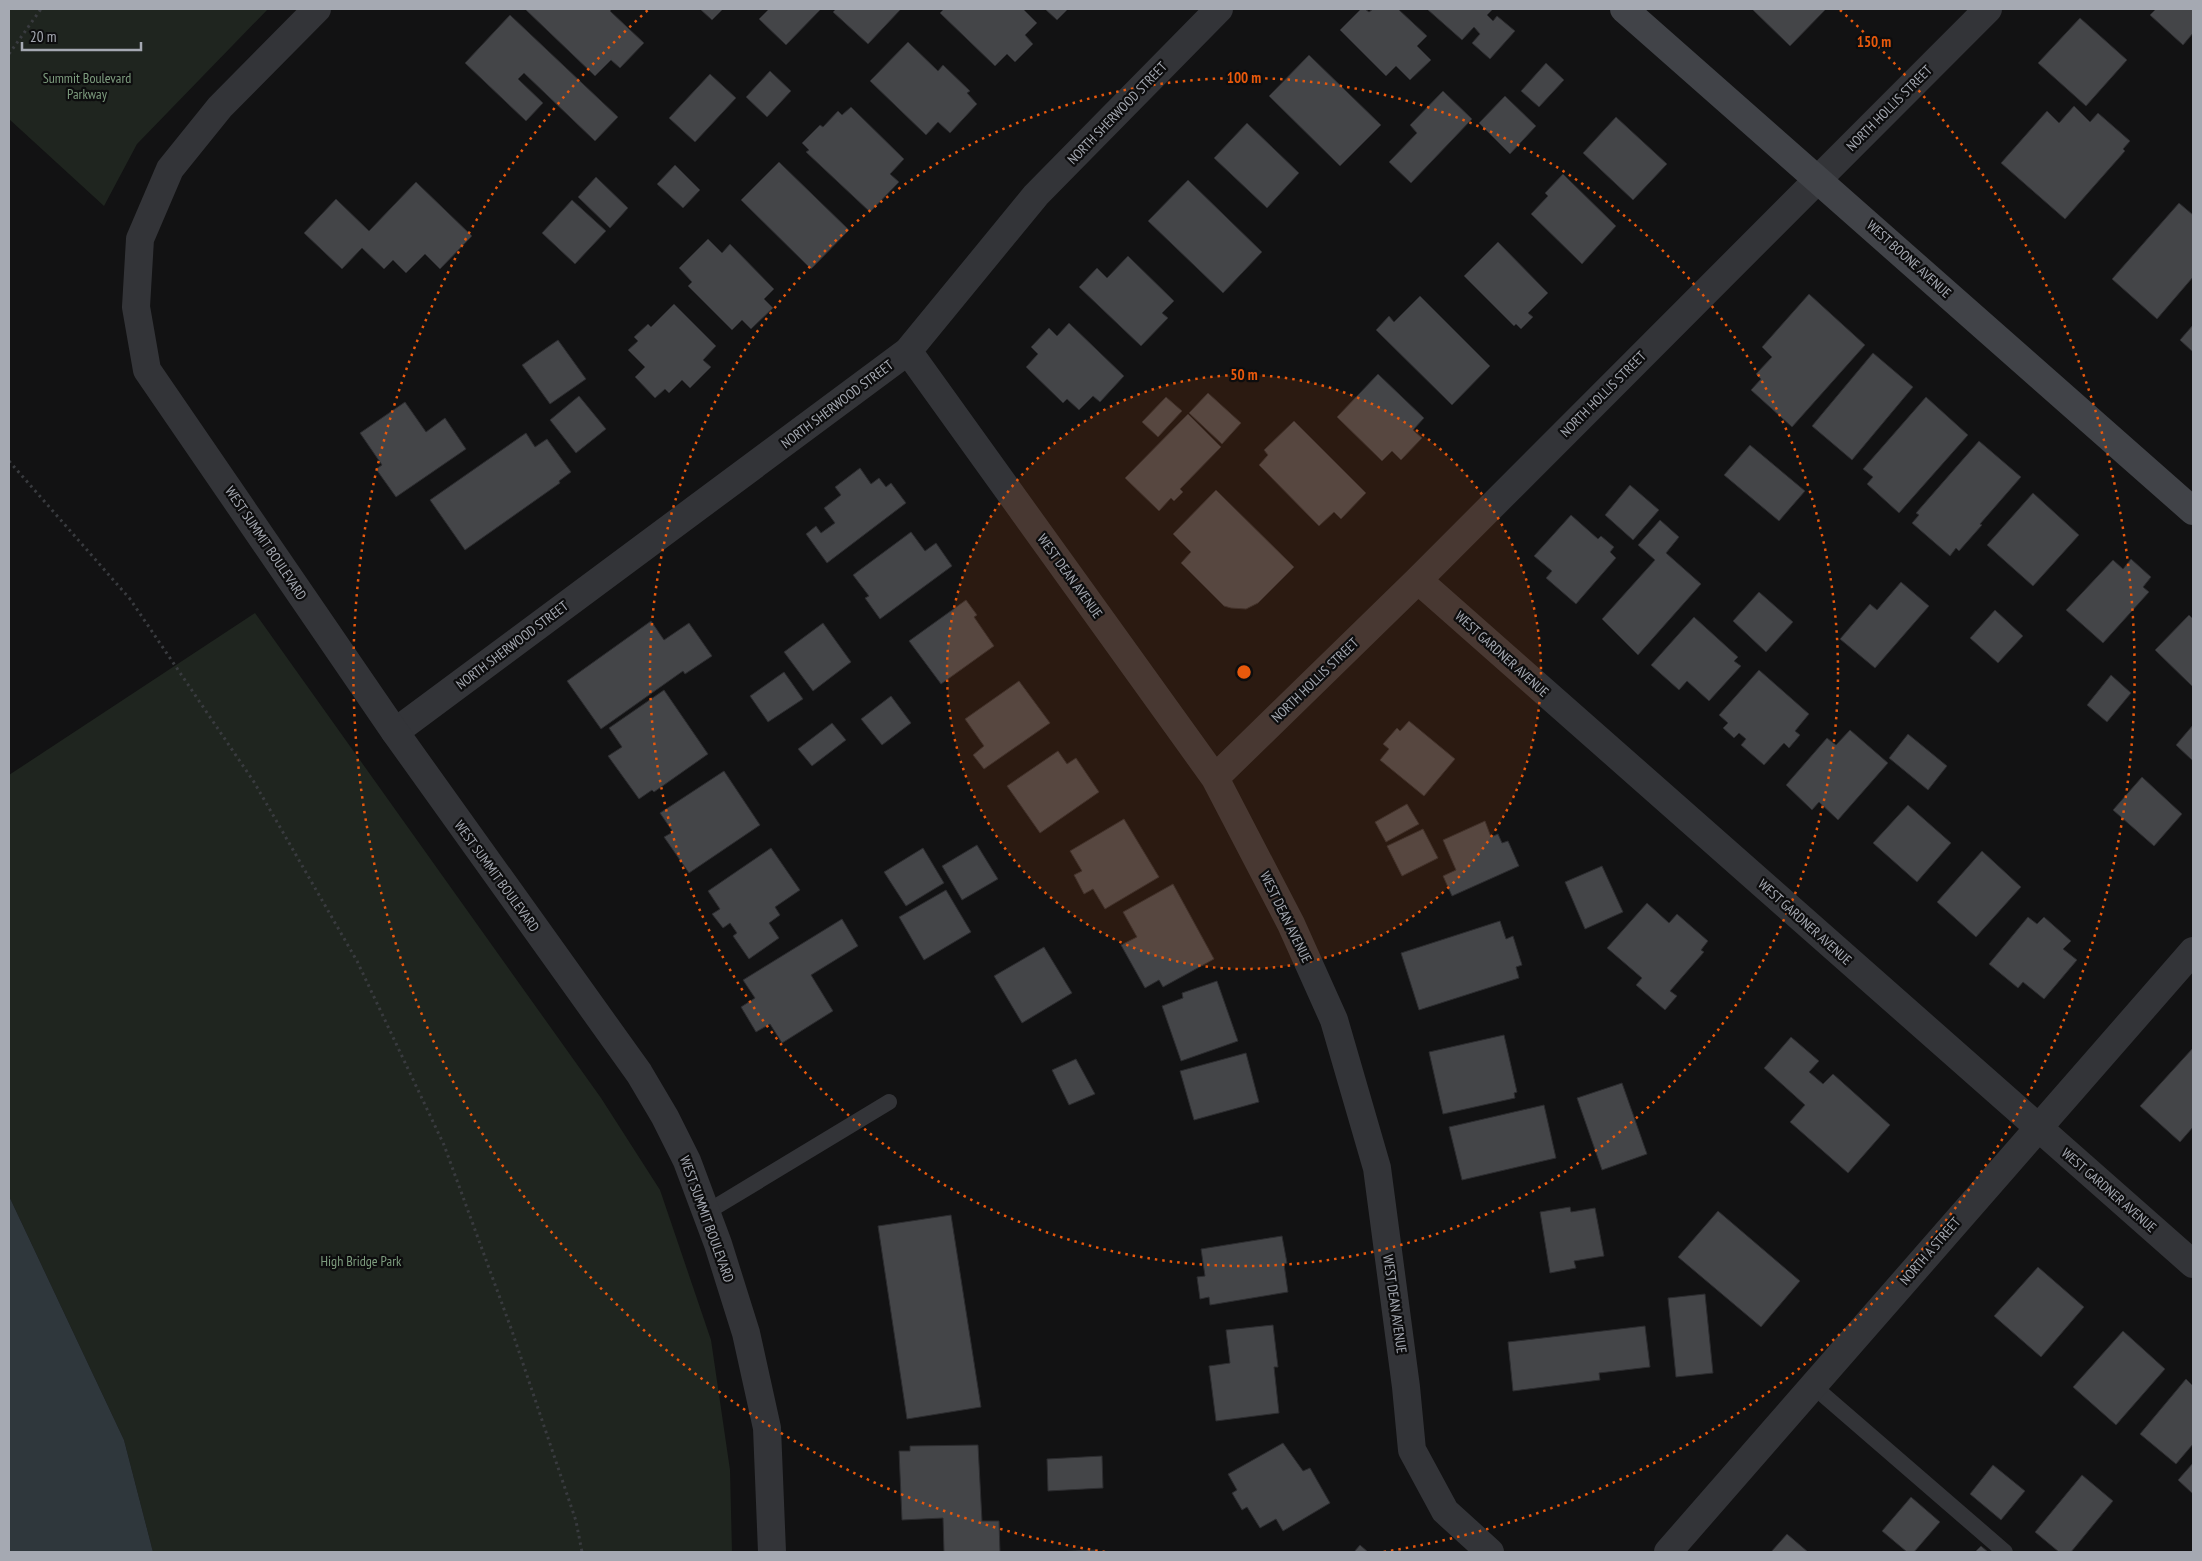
<svg xmlns="http://www.w3.org/2000/svg" width="2202" height="1561" viewBox="0 0 2202 1561" font-family="'PT Sans Narrow',sans-serif">
	<style>
		.green { fill: #1f251f }
		.water { fill: #2f373c }
		.building { fill: #444548; stroke: #2c2c2f }
		.lines { fill: none; stroke-linecap: round; stroke-linejoin: round }
		.path { stroke: #393b3f; stroke-width: 3; stroke-dasharray: 2.5 4; stroke-linecap: butt }
		.service { stroke: #333438; stroke-width: 16 }
		.minor { stroke: #333438; stroke-width: 28 }
		.tertiary { stroke: #333438; stroke-width: 28 }
		.secondary { stroke: #414348; stroke-width: 28 }
		.ring { fill: none; stroke: #e8590c; stroke-width: 2.5; stroke-dasharray: 2.5 5 }
		.labels { text-anchor: middle; dominant-baseline: central; stroke-width: 4.5; stroke-linejoin: round; paint-order: stroke }
		.park-label { font-size: 14px; fill: #7d9c7e; stroke: #0d0d0e }
		.street-label { font-size: 14px; fill: #a5a9b2; stroke: #0d0d0e }
		.centre { fill: #e8590c; stroke: #0d0d0e; stroke-width: 2.5 }
		.ring-label { font-size: 15px; text-anchor: middle; font-weight: bold; fill: #e8590c; stroke: #0d0d0e; stroke-width: 4.5; stroke-linejoin: round; paint-order: stroke }
	</style>
	<rect width="100%" height="100%" fill="#121213"/>
	<path class="green" d="M9,9H268L137,144L104,206L9,119Z
		M255,613L601,1098L660,1190L711,1340L730,1470L732,1552H153L124,1440L9,1196V775Z"/>
	<path class="water" d="M9,1196L124,1440L153,1552H9Z"/>
	<path class="building" d="M525,9H612L610,11L644,43L620,68L611,60L595,76Z
		M700,9H723L712,20Z
		M769,9H821L786,45L759,19Z
		M836,9H901L868,44L833,12Z
		M944,9H1023L1037,23L1025,35L1033,44L1015,62L1007,54L995,66L940,13Z
		M1045,9H1068L1057,20Z
		M1361,9H1365L1369,12L1373,9H1398L1427,36L1417,46L1431,60L1410,80L1396,66L1386,76L1340,30Z
		M1427,9H1493L1487,15L1493,21L1497,16L1515,31L1490,59L1472,43L1480,34L1474,27L1462,40Z
		M1752,9H1826L1790,46Z
		M2156,9H2193V33L2183,45L2150,15Z
		M510,15L618,117L595,141L524,73L518,79L543,103L526,121L465,63Z
		M2080,18L2127,60L2086,106L2038,63Z
		M908,42L938,71L943,65L970,91L967,93L977,104L950,133L938,122L926,135L870,81Z
		M1309,55L1381,125L1340,166L1269,96Z
		M1546,63L1564,80L1539,107L1521,91Z
		M770,71L791,91L767,117L746,97Z
		M710,74L736,98L695,142L669,118Z
		M1443,91L1472,119L1411,183L1389,162L1417,133L1410,125Z
		M1505,96L1536,126L1510,154L1479,123Z
		M2074,106L2090,122L2098,113L2130,141L2123,149L2125,151L2065,219L2001,163L2047,111L2059,123Z
		M851,107L904,159L890,174L899,182L870,212L806,152L809,150L802,143L820,125L823,127L838,111L842,115Z
		M1616,117L1667,164L1633,200L1583,153Z
		M1247,123L1299,173L1267,208L1214,158Z
		M779,162L849,230L811,269L741,200Z
		M675,165L700,190L683,208L657,184Z
		M1563,174L1616,226L1582,264L1531,214L1548,196L1545,193Z
		M596,177L628,208L610,228L578,197Z
		M1188,180L1262,252L1223,293L1148,221Z
		M416,182L472,236L440,269L425,254L406,273L393,260L384,269L362,248L342,269L304,233L336,199L369,231Z
		M572,200L606,231L575,264L542,233Z
		M2179,203L2193,215V277L2157,319L2112,279Z
		M708,239L722,253L730,244L774,289L764,299L773,308L751,329L742,320L732,330L688,286L692,282L679,268Z
		M1498,242L1548,293L1528,313L1533,317L1521,329L1516,324L1514,326L1464,276Z
		M1128,256L1174,301L1162,313L1168,318L1141,346L1079,287L1097,268L1107,278Z
		M1809,294L1865,345L1792,427L1751,390L1761,379L1756,374L1772,357L1762,347Z
		M1420,296L1490,366L1452,405L1376,330L1389,316L1394,322Z
		M674,304L716,346L703,360L711,367L690,388L682,380L669,393L665,389L655,398L635,377L645,367L628,350L638,341L634,337L648,324L651,327Z
		M1069,323L1124,376L1100,402L1093,396L1079,410L1067,399L1063,403L1026,367L1038,354L1031,347L1049,328L1057,336Z
		M2193,325V352L2180,340Z
		M558,340L586,379L550,404L522,365Z
		M1873,353L1913,387L1852,460L1812,426Z
		M1378,374L1424,418L1413,430L1422,438L1401,460L1392,451L1382,461L1337,417Z
		M1208,393L1241,423L1222,444L1189,413Z
		M579,396L606,429L576,453L550,420Z
		M1166,397L1182,411L1158,437L1142,422Z
		M1926,397L1968,435L1899,513L1867,484L1873,477L1863,469Z
		M405,402L426,432L445,418L466,449L396,497L376,469L382,465L360,433Z
		M1188,414L1221,447L1180,489L1183,492L1174,501L1171,498L1159,511L1125,478Z
		M1294,421L1366,493L1341,519L1334,512L1319,526L1259,465L1268,455L1264,450Z
		M526,433L535,447L547,439L571,472L559,481L560,483L465,550L430,500Z
		M1979,441L2021,477L1980,524L1982,525L1959,551L1956,548L1950,556L1912,523L1919,515L1916,513Z
		M1750,445L1805,491L1779,521L1724,475Z
		M860,468L871,484L879,478L886,487L891,483L906,503L827,563L806,534L816,526L821,533L835,523L824,508L841,495L835,487Z
		M1630,485L1659,510L1633,540L1605,515Z
		M1216,490L1294,567L1258,603L1246,609L1231,608L1224,606L1181,563L1191,552L1173,534Z
		M2033,493L2079,535L2033,586L1987,545Z
		M1571,515L1598,539L1601,536L1614,547L1610,552L1616,558L1576,604L1546,578L1552,571L1534,556Z
		M1660,520L1679,537L1666,553L1701,584L1638,655L1602,619L1655,560L1638,545Z
		M911,532L925,551L936,543L952,566L880,619L865,598L869,596L853,575Z
		M2131,559L2151,577L2143,587L2149,592L2103,643L2066,610L2113,560L2123,569Z
		M1901,582L1929,606L1875,668L1840,639L1870,604L1877,610Z
		M1759,592L1793,622L1766,652L1733,621Z
		M966,600L977,615L974,617L994,646L941,684L909,641Z
		M1995,610L2023,636L1998,663L1970,638Z
		M2189,615L2193,619V687L2155,650Z
		M1694,617L1738,657L1734,661L1741,666L1709,701L1687,681L1679,690L1651,665Z
		M651,621L664,640L689,623L712,656L685,674L683,671L601,729L567,681Z
		M823,623L851,662L813,691L784,652Z
		M1759,670L1809,714L1795,731L1800,735L1789,748L1784,743L1764,765L1741,745L1746,739L1739,733L1734,738L1723,728L1728,723L1719,715Z
		M784,672L803,699L768,722L750,696Z
		M2111,675L2131,693L2107,722L2087,705Z
		M1019,681L1050,723L984,769L973,755L984,746L965,719Z
		M664,690L708,754L654,792L652,790L639,799L608,756L622,747L609,728Z
		M891,696L911,723L882,745L861,719Z
		M1409,721L1455,759L1424,796L1380,760L1389,749L1383,744L1397,728L1400,731Z
		M832,723L846,740L812,766L798,749Z
		M2193,725V761L2176,745Z
		M1850,730L1888,763L1838,820L1819,802L1812,810L1786,785L1827,738L1836,745Z
		M1908,734L1947,766L1928,790L1889,758Z
		M1058,751L1067,764L1076,758L1099,792L1040,833L1007,786Z
		M724,771L760,825L689,873L664,837L673,832L660,813Z
		M2142,777L2182,814L2154,846L2113,810Z
		M1407,804L1419,824L1386,842L1375,822Z
		M1908,805L1951,843L1917,882L1873,843Z
		M1124,819L1159,877L1105,909L1093,889L1084,894L1074,875L1082,871L1070,851Z
		M1485,821L1491,837L1498,834L1502,843L1508,841L1519,866L1452,896L1443,876L1456,870L1443,840Z
		M1423,829L1438,858L1402,876L1387,846Z
		M977,845L998,879L962,900L942,866Z
		M771,848L800,890L775,907L780,915L769,923L779,938L749,959L733,936L737,933L730,923L723,928L712,914L720,909L708,891Z
		M923,848L944,883L906,906L884,872Z
		M1982,851L2021,887L1976,937L1937,902Z
		M1602,866L1623,912L1585,929L1565,882Z
		M1173,884L1214,959L1163,987L1159,980L1145,988L1121,945L1137,937L1123,912Z
		M946,890L971,932L924,960L899,917Z
		M1647,903L1669,923L1677,914L1708,941L1701,950L1704,952L1670,991L1677,996L1665,1010L1636,985L1642,978L1607,948Z
		M2028,917L2037,924L2044,917L2071,941L2063,949L2077,960L2044,999L2023,982L2018,988L1989,964Z
		M842,919L858,946L811,975L833,1011L782,1043L770,1024L756,1032L741,1007L755,998L743,980Z
		M1500,921L1506,939L1513,936L1522,965L1516,967L1519,978L1419,1010L1401,953Z
		M1044,947L1072,993L1022,1023L994,976Z
		M1217,981L1238,1041L1181,1061L1162,1006L1183,998L1182,993Z
		M1504,1035L1517,1092L1514,1093L1515,1098L1443,1114L1429,1052Z
		M1791,1037L1819,1061L1809,1072L1823,1084L1833,1074L1890,1125L1848,1173L1790,1122L1805,1105L1764,1068Z
		M2193,1048V1127L2180,1142L2140,1106Z
		M1246,1053L1259,1102L1194,1120L1180,1071Z
		M1076,1059L1095,1094L1069,1105L1052,1070Z
		M1622,1083L1647,1154L1602,1170L1577,1098Z
		M1544,1105L1556,1158L1462,1180L1449,1127Z
		M1570,1207L1571,1212L1595,1208L1604,1256L1574,1261L1576,1268L1550,1273L1540,1212Z
		M1718,1211L1800,1281L1761,1327L1678,1257Z
		M951,1215L981,1407L907,1419L878,1226Z
		M1282,1236L1287,1263L1284,1264L1288,1292L1210,1305L1209,1297L1200,1299L1197,1277L1205,1276L1201,1249Z
		M2038,1267L2084,1307L2041,1357L1994,1316Z
		M1705,1294L1713,1373L1676,1377L1668,1298Z
		M1273,1325L1278,1367H1274L1279,1413L1216,1421L1209,1366L1230,1363L1226,1330Z
		M1645,1326L1650,1367L1599,1373L1600,1380L1513,1391L1508,1342Z
		M2123,1331L2165,1369L2116,1425L2073,1387Z
		M2186,1379L2193,1386V1444L2176,1464L2140,1434Z
		M1283,1443L1303,1471L1310,1468L1330,1503L1283,1531L1276,1519L1260,1528L1247,1507L1242,1510L1232,1493L1237,1490L1228,1474Z
		M978,1445L982,1521H999L1000,1552H944L943,1518L902,1520L899,1451H910V1446Z
		M1102,1456L1103,1488L1048,1491L1047,1459Z
		M2193,1463V1494L2178,1480Z
		M1993,1465L2025,1491L2001,1520L1970,1494Z
		M2082,1475L2113,1501L2071,1552H2059L2035,1532Z
		M1911,1497L1940,1522L1914,1552H1907L1882,1531Z
		M1787,1534L1808,1552H1771Z
		M1360,1545L1368,1552H1354Z
		M1981,1546L1988,1552H1975Z
		M1095,1550V1552H1056Z"/>
	<g class="lines">
		<path class="path" d="M9,54L41,9
			M9,461L130,599L254,782L357,961L444,1145L512,1331L576,1521L582,1552"/>
		<path class="service" d="M707,1212L889,1102
			M1812,1385L2005,1552"/>
		<path class="minor" d="M908,351L1215,778L1291,924L1334,1020L1377,1168L1406,1387L1412,1450L1445,1511L1490,1552
			M1418,580L2193,1264
			M395,732L908,351L1036,195L1219,9
			M1215,778L1418,580L1988,9
			M1668,1552L2193,951"/>
		<path class="tertiary" d="M317,9L220,107L170,169L140,239L136,307L147,370L395,732L639,1073L665,1117L687,1161L718,1244L746,1333L767,1428L772,1552"/>
		<path class="secondary" d="M1624,9L2193,511"/>
	</g>
	<circle cx="1244" cy="672" r="297" fill="#e8590c" fill-opacity=".12"/>
	<g class="ring">
		<circle cx="1244" cy="672" r="297"/>
		<circle cx="1244" cy="672" r="594"/>
		<path d="M1105 1552A891 891 0 0 1 648 10M1840 10A891 891 0 0 1 1383 1552"/>
	</g>
	<g class="labels">
		<g class="park-label">
			<text x="87" y="78">Summit Boulevard<tspan x="87" dy="16">Parkway</tspan></text>
			<text x="361" y="1261">High Bridge Park</text>
		</g>
		<g class="street-label">
			<text transform="translate(1889 108) rotate(-45)">NORTH HOLLIS STREET</text>
			<text transform="translate(1117 113) rotate(-46)">NORTH SHERWOOD STREET</text>
			<text transform="translate(1909 259) rotate(42)">WEST BOONE AVENUE</text>
			<text transform="translate(1603 394) rotate(-45)">NORTH HOLLIS STREET</text>
			<text transform="translate(837 404) rotate(-37)">NORTH SHERWOOD STREET</text>
			<text transform="translate(266 543) rotate(56)">WEST SUMMIT BOULEVARD</text>
			<text transform="translate(1070 576) rotate(54)">WEST DEAN AVENUE</text>
			<text transform="translate(512 645) rotate(-37)">NORTH SHERWOOD STREET</text>
			<text transform="translate(1502 654) rotate(42)">WEST GARDNER AVENUE</text>
			<text transform="translate(1315 680) rotate(-44)">NORTH HOLLIS STREET</text>
			<text transform="translate(497 876) rotate(54)">WEST SUMMIT BOULEVARD</text>
			<text transform="translate(1286 917) rotate(64)">WEST DEAN AVENUE</text>
			<text transform="translate(1805 922) rotate(42)">WEST GARDNER AVENUE</text>
			<text transform="translate(2109 1190) rotate(41)">WEST GARDNER AVENUE</text>
			<text transform="translate(707 1219) rotate(70)">WEST SUMMIT BOULEVARD</text>
			<text transform="translate(1930 1251) rotate(-49)">NORTH A STREET</text>
			<text transform="translate(1395 1304) rotate(82)">WEST DEAN AVENUE</text>
		</g>
	</g>
	<circle cx="1244" cy="672" r="8" class="centre"/>
	<g class="ring-label">
		<text x="1874" y="47">150 m</text>
		<text x="1244" y="83">100 m</text>
		<text x="1244" y="380">50 m</text>
	</g>
	<rect width="2202" height="1561" fill="none" stroke="#a5a9b2" stroke-width="20"/>
	<path d="M22 42v8h119v-8" fill="none" stroke="#a5a9b2" stroke-width="2.5"/>
	<text x="30" y="42" font-size="15" fill="#a5a9b2" stroke="#0d0d0e" stroke-width="4" paint-order="stroke">20 m</text>
</svg>
